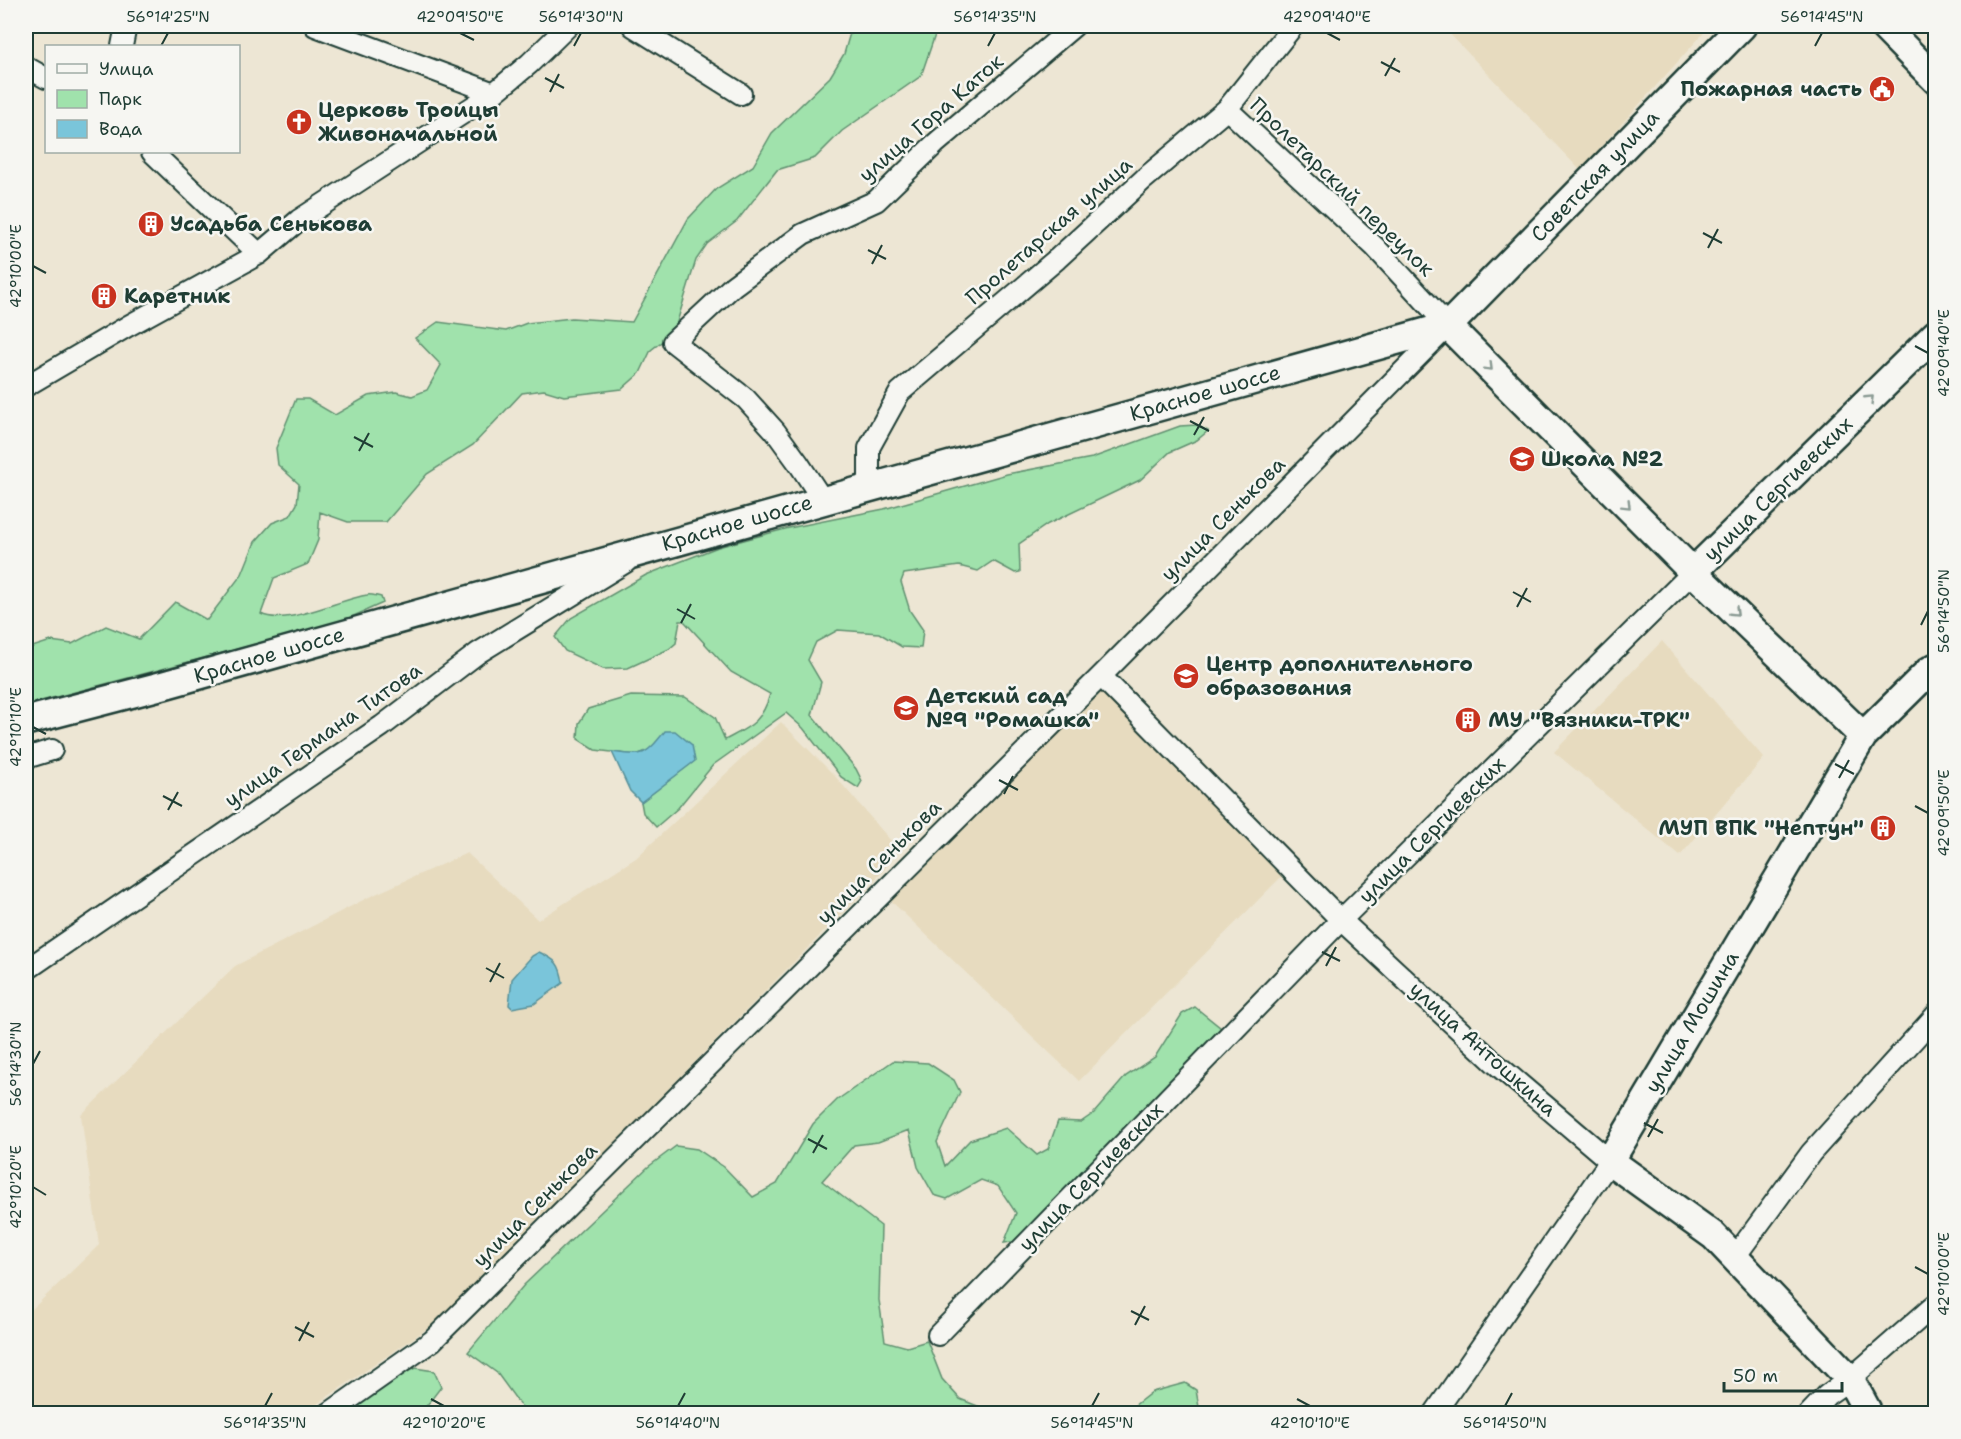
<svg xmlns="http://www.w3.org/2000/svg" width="1961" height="1439" viewBox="0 0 1961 1439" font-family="'Shantell Sans',sans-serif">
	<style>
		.built { fill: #e7dbbf }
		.green { fill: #a0e2ac; stroke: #609070; stroke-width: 1.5 }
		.water { fill: #7ac5da; stroke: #568f98; stroke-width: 1.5 }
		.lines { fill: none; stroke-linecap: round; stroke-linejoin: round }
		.street-casing { stroke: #1f3d34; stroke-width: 24 }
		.secondary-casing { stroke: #1f3d34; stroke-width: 32 }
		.street { stroke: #f6f6f2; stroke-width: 20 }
		.secondary { stroke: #f6f6f2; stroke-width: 27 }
		.oneway { stroke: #8a9a93 }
		.ticks { fill: none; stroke: #1f3d34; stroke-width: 2 }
		.labels { text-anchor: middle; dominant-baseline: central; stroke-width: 5; stroke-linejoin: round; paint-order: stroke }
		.poi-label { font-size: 21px; font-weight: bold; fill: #1f3d34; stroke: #f6f6f2; text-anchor: start }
		.street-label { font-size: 21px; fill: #1f3d34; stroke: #f6f6f2 }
		.neatline { fill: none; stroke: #1f3d34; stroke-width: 2 }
		.ticks-label { font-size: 15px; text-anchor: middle; fill: #1f3d34 }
	</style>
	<rect width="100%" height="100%" fill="#ede6d4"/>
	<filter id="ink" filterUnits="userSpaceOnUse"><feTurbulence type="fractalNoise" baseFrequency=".0167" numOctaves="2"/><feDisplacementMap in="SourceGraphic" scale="12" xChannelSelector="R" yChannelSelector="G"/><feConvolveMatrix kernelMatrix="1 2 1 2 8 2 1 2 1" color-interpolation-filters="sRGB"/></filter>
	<g filter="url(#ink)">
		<path class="built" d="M1451,26H1710L1580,170L1446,30Z
			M1662,641L1764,758L1680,856L1554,752Z
			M1102,689L1287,871L1079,1081L890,900Z
			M781,722L834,775L898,849L883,871L873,882L441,1319L304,1413L26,1414V1315L99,1245L81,1115L235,966L369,897L467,853L538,920L636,858Z"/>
		<path class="green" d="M852,26H938L921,76L842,131L815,158L777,170L737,221L707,244L696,260L674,332L651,350L640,373L622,389L564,396L544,390L522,393L473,445L427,474L386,522H348L320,512L318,540L308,564L274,578L261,614C286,627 340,599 367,595C371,594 376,596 381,597L383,603L313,634L264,642L26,705V649L51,641L72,644L106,626L139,639L175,602L207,620L242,574L255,542L272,523L290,516L297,504L299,484L278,465L276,448L296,399H308L335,415L368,396L396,392L412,396L427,390L441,365L415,338L438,322L506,331L527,323L572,318L632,322L688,219L716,189L753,166L772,133L830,77L844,54Z
			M1196,425L1208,431L1197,440L1170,452L1140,480L1048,524L1019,544L1020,572L1015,573L993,561L978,571L959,566L904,574L901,582L910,611L923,630L921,648L902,647L879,633L838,630L816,642L808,660L821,682L812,715L856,769L862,781L858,788L841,777L803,728L786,713L713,765L678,808L656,827L643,813L641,802L694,761L649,750L636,755L595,750L578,739L579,723L588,709L631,696L685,697L715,717L725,740C749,727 762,723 770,694L731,672L684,621H680L676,643L669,649L628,668L603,669L565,651L555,637L571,618L646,575L718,547L789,528L884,509L1007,474L1092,458L1180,426Z
			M1195,1007L1221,1028L1218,1032L1018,1241L1004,1243L1016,1213L998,1186L981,1180L947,1199L934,1195L918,1167L909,1130L878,1142L854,1145L822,1181L881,1226L879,1300L885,1341L907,1347L927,1341L942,1379L960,1399L995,1413H526L497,1373L468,1352L524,1285L648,1167L676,1146L697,1149L724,1167L753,1197L777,1184L813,1124L837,1100L893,1061L928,1063L954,1080L960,1092L937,1142L945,1166L970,1140L1006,1128L1037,1155L1048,1149L1058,1121L1081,1122L1094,1113L1126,1076L1155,1057L1182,1014Z
			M415,1368L434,1371L441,1387L421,1413L339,1414L379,1386Z
			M1185,1383L1196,1390L1199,1407L1194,1413H1125L1152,1392Z
			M1929,1403L1935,1405V1413H1916L1918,1410Z"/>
		<path class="water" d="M665,731H675L692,745L695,761L641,802L630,791L612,752C645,756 644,757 665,731Z
			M539,952C556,960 560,963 563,983L534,1004L512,1008L509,1005L512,979L532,956Z"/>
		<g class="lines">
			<defs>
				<path id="street" d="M315,26L494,93
					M633,26L741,94
					M122,46L126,26
					M26,67L46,78
					M152,152L259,254
					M26,386L128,326L259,254L299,220L494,93L529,64L568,26
					M869,486V448L900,392L1057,259L1144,179L1227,109L1293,26
					M822,499L799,464L775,431L746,399L673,342L733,286L803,234L876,201L935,144L1074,26
					M1101,676L1341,920L1496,1064L1610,1161L1434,1414
					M26,758L52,750
					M26,970L382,726L478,653L626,562
					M1734,1258L1811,1153L1936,1015
					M938,1335L1341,920L1693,572
					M328,1414L432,1341L1101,676L1448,326L1375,247L1227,109
					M1809,1414L1827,1395L1850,1379L1936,1304"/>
				<path id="secondary" d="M1883,26L1936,80
					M1448,326L1693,572L1863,736
					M1448,326L1742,26
					M1693,572L1936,334
					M26,721L164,685L1448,326
					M1869,1414L1850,1379L1714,1236L1610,1161L1863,736L1929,671L1936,667"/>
			</defs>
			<use href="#street" class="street-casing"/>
			<use href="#secondary" class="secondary-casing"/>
			<use href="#street" class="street"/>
			<use href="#secondary" class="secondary"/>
		</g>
		<defs><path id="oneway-chevron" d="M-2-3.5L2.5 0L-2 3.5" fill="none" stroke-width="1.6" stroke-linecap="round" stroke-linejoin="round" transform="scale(1.5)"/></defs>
		<g class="oneway">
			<use href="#oneway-chevron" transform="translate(1489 367) rotate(45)"/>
			<use href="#oneway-chevron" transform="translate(1870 399) rotate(-44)"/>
			<use href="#oneway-chevron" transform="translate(1627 505) rotate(45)"/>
			<use href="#oneway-chevron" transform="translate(1735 612) rotate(44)"/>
		</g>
	</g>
	<path class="ticks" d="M460,33L474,40M1327,33L1340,40M161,46L168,33M574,46L581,33M988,46L995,33M1815,46L1822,33M1381,62L1400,72M1385,76L1395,58M545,78L564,88M550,92L559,74M1703,233L1722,243M1708,248L1718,229M868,250L886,259M872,264L882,245M33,266L46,273M1915,346L1928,353M1190,421L1209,431M1194,435L1204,417M354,437L373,447M359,451L369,433M1513,592L1531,602M1517,607L1527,588M677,609L695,619M681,623L691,604M1921,625L1928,611M33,727L46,734M1835,764L1854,774M1839,778L1849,760M999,780L1018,790M1004,794L1013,776M163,796L182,806M1915,806L1928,813M168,810L178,792M1322,952L1340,961M1326,966L1336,947M486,968L504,978M490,982L500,963M33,1064L40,1051M1644,1123L1663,1133M1648,1137L1658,1119M808,1139L827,1149M813,1153L823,1135M33,1187L46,1195M1915,1267L1928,1274M1131,1311L1149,1320M1135,1325L1145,1306M295,1327L314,1337M299,1341L309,1322M431,1399L444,1406M1297,1399L1310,1406M265,1406L272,1393M678,1406L685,1393M1092,1406L1099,1393M1505,1406L1512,1393"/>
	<defs>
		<symbol id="civic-disc" viewBox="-11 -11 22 22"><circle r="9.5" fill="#c8321e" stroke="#f6f6f2"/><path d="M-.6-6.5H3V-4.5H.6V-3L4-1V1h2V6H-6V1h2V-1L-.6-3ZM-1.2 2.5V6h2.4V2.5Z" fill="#fff"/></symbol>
		<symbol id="church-disc" viewBox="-11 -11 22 22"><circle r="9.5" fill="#c8321e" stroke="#f6f6f2"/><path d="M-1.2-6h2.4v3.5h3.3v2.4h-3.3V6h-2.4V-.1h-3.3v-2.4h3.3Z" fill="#fff"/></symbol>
		<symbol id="building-disc" viewBox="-11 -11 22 22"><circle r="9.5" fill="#c8321e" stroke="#f6f6f2"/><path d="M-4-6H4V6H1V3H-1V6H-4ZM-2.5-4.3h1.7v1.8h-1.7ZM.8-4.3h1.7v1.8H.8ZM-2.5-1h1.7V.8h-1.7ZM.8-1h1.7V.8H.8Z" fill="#fff"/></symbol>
		<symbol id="school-disc" viewBox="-11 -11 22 22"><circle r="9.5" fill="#c8321e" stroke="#f6f6f2"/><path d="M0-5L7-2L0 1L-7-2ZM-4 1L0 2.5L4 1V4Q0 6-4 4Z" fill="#fff"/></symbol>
	</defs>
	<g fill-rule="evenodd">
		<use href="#civic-disc" x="1867" y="74" width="30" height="30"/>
		<use href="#church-disc" x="284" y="107" width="30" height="30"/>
		<use href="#building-disc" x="136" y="209" width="30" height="30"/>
		<use href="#building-disc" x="89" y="281" width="30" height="30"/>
		<use href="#school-disc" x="1507" y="444" width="30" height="30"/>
		<use href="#school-disc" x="1171" y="661" width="30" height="30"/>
		<use href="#school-disc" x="891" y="693" width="30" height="30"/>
		<use href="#building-disc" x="1453" y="705" width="30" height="30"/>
		<use href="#building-disc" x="1868" y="813" width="30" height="30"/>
	</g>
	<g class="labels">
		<g class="poi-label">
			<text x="1862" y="89" text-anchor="end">Пожарная часть</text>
			<text x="318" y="110">Церковь Троицы<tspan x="318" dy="24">Живоначальной</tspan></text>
			<text x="170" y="224">Усадьба Сенькова</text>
			<text x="124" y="296">Каретник</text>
			<text x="1541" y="459">Школа №2</text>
			<text x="1206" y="664">Центр дополнительного<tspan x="1206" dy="24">образования</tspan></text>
			<text x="926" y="696">Детский сад<tspan x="926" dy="24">№9 "Ромашка"</tspan></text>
			<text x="1488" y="720">МУ "Вязники-ТРК"</text>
			<text x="1864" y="828" text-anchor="end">МУП ВПК "Нептун"</text>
		</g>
		<g class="street-label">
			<text transform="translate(931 118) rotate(-41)">улица Гора Каток</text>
			<text transform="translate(1595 176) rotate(-46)">Советская улица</text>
			<text transform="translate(1342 187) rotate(44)">Пролетарский переулок</text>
			<text transform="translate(1049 231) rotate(-41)">Пролетарская улица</text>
			<text transform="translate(1205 393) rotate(-16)">Красное шоссе</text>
			<text transform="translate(1778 489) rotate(-44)">улица Сергиевских</text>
			<text transform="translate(1223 519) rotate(-45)">улица Сенькова</text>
			<text transform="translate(737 523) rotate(-16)">Красное шоссе</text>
			<text transform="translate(269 655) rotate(-16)">Красное шоссе</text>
			<text transform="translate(323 735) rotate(-35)">улица Германа Титова</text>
			<text transform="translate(1432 830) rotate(-45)">улица Сергиевских</text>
			<text transform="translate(879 862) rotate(-45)">улица Сенькова</text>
			<text transform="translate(1692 1022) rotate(-59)">улица Мошина</text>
			<text transform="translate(1483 1049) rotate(42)">улица Антошкина</text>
			<text transform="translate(1091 1177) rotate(-46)">улица Сергиевских</text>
			<text transform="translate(535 1205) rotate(-45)">улица Сенькова</text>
		</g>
	</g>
	<rect width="1961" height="1439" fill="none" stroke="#f6f6f2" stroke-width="66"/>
	<rect x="45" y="45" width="195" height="108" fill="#f6f6f2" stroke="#a0aca6" stroke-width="1.5"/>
	<rect x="57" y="64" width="30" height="9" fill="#f6f6f2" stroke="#a0aca6" stroke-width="1.5"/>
	<text x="99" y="75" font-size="18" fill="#1f3d34">Улица</text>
	<rect x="57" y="90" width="30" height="18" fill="#a0e2ac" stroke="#a0aca6" stroke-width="1.5"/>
	<text x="99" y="105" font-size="18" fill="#1f3d34">Парк</text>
	<rect x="57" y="120" width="30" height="18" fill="#7ac5da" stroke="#a0aca6" stroke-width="1.5"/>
	<text x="99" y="135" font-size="18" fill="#1f3d34">Вода</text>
	<path d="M1724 1382v9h118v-9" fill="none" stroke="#1f3d34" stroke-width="3"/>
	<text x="1733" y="1382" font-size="18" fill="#1f3d34" stroke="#f6f6f2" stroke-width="4.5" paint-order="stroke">50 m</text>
	<rect x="33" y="33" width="1895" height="1373" class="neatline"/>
	<g class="ticks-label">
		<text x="168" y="22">56°14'25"N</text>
		<text x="460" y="22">42°09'50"E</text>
		<text x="581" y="22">56°14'30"N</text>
		<text x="995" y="22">56°14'35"N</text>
		<text x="1327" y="22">42°09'40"E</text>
		<text x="1822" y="22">56°14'45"N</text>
		<text transform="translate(16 266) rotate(-90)" y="5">42°10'00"E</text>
		<text transform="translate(1944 353) rotate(-90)" y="5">42°09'40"E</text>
		<text transform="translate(1944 611) rotate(-90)" y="5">56°14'50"N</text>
		<text transform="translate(16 727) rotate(-90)" y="5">42°10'10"E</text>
		<text transform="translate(1944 813) rotate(-90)" y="5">42°09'50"E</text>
		<text transform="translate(16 1064) rotate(-90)" y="5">56°14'30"N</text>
		<text transform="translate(16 1187) rotate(-90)" y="5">42°10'20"E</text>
		<text transform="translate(1944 1274) rotate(-90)" y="5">42°10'00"E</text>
		<text x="265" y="1428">56°14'35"N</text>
		<text x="444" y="1428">42°10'20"E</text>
		<text x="678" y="1428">56°14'40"N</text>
		<text x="1092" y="1428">56°14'45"N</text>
		<text x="1310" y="1428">42°10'10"E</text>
		<text x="1505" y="1428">56°14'50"N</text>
	</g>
</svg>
